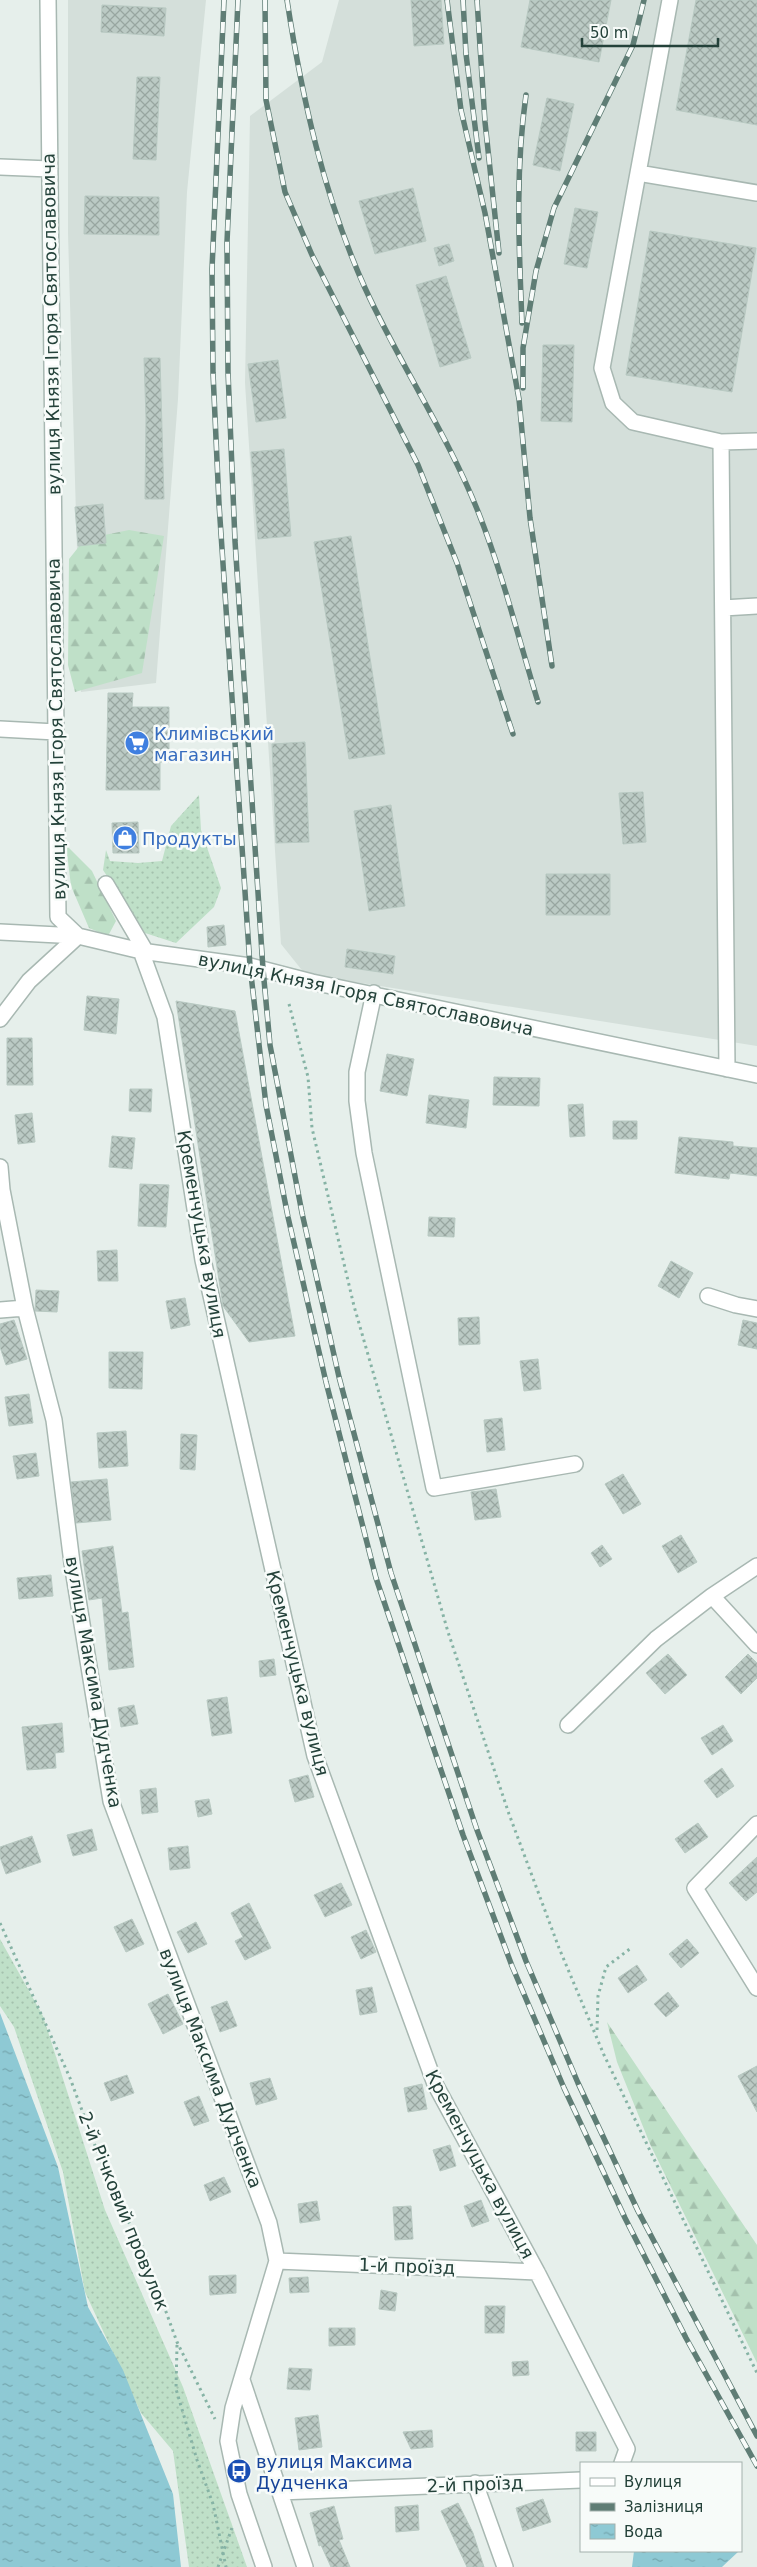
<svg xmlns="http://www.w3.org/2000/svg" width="757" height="2567" viewBox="0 0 757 2567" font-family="'DejaVu Sans',sans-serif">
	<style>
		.built { fill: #d4dfda }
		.grass { fill: url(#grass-dots) }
		.forest { fill: url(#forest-firs) }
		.water { fill: url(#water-ripples) }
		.building { fill: url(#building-cross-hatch); stroke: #b8c9c2 }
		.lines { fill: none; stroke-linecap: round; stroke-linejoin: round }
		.minor-casing { stroke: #a8b8b2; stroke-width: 18 }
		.path { stroke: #86b3a5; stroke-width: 3; stroke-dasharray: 2.5 4; stroke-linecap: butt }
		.minor { stroke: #fff; stroke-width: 15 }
		.rail-casing { stroke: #5f7d75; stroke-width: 5.5 }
		.rail { stroke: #f7fbf9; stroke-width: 4; stroke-dasharray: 11; stroke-linecap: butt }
		.labels { text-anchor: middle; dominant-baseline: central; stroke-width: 5; stroke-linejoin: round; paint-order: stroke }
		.street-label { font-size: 18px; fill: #24423a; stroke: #f7fbf9 }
		.shop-label { font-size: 18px; fill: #366cbe; stroke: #f7fbf9; text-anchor: start }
		.transit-label { font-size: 18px; fill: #164399; stroke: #f7fbf9; text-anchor: start }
	</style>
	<defs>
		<pattern id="grass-dots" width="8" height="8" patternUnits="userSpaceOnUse" patternTransform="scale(1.25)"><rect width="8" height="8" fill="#bfe0c8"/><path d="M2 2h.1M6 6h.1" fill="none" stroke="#a4c1ad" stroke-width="1.8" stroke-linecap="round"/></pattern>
		<pattern id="forest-firs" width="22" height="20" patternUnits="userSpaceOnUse" patternTransform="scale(1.25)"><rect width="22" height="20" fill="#bfe0c8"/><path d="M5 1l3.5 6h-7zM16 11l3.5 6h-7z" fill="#a4c1ad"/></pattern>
		<pattern id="water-ripples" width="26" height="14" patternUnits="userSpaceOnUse" patternTransform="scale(1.25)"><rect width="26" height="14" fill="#8ec9d4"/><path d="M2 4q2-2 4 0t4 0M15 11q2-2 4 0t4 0" fill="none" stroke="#74a5ad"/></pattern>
		<pattern id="building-cross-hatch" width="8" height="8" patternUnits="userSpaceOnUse" patternTransform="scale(1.25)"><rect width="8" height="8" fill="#bbcac4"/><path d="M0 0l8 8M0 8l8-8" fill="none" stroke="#98a6a0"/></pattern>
	</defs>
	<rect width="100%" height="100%" fill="#e6efeb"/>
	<path class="built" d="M68,0H206L187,192L178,399L156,683L81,692L68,233Z
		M339,0H757V1046L305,974L281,944L245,383L250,116L322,62Z"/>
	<path class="grass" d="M199,795L201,830L221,888L214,907L176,943L145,933L103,870L106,850L110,861L138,863L162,861L171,826Z
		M0,1939L43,2016L105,2210L183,2387L247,2567H189L173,2451L141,2413L85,2292L63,2172L14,2027L0,2006Z"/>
	<path class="forest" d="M129,530L164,536L142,673L75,692L68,665L69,559L85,539Z
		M66,845L92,871L116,921L108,936L89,928L71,886Z
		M607,2022L757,2245V2363L650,2144L617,2062Z"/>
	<path class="water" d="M0,2013L58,2167L88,2307L123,2370L173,2494L181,2567H0Z
		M634,2551H739L722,2567H632Z"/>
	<path class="building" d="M411,0H441L444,44L414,46Z
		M530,0H611L599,62L521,47Z
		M696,0H757V125L676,110Z
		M102,5L166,8L164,36L101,32Z
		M137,77H160L156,160L133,159Z
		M547,98L574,104L560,171L533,165Z
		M413,188L426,241L375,254L359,201Z
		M85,196L159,197V235L84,234Z
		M575,208L598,212L587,268L564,264Z
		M650,231L756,248L732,392L626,375Z
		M449,244L454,261L439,266L434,248Z
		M446,276L471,358L440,367L416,285Z
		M543,345H574L572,422L541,421Z
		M144,358H160L164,499H145L146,418Z
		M278,360L286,418L256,422L248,364Z
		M284,449L291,536L258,539L251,452Z
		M103,504L106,543L78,546L75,507Z
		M351,536L385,754L349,759L314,542Z
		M108,693H133L132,707H169V762H160V790H106Z
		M305,742L309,842L276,843L272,744Z
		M643,792L646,842L623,844L619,793Z
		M391,805L405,906L369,911L354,811Z
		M138,822L139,853H113L112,823Z
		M546,874H610V915H546Z
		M224,925L226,945L208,947L207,927Z
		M347,949L395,956L393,974L345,967Z
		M87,996L119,999L116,1034L84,1030Z
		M176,1001L235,1011L295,1336L249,1342L223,1306Z
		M7,1038H32L33,1085H7Z
		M387,1054L414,1059L407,1096L380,1091Z
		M494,1077L540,1078L539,1106L493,1105Z
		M130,1089H152L151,1112L129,1111Z
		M429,1095L469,1100L466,1128L426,1123Z
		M583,1104L585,1136L570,1137L568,1105Z
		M32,1113L35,1142L18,1144L15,1115Z
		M613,1121H637V1139H613Z
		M112,1136L135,1138L132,1169L109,1167Z
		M679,1137L733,1142V1146L757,1148V1176L730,1173L729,1179L675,1173Z
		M140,1184L169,1185L166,1227L138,1226Z
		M429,1217L455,1218L454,1237L428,1236Z
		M117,1250L118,1281H98L97,1251Z
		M671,1261L693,1273L679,1298L658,1286Z
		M36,1290L59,1291L57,1312L35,1311Z
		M185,1298L190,1325L171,1329L166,1301Z
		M479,1317L480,1344L459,1345L458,1318Z
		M14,1320L27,1359L6,1365L0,1347V1324Z
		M743,1320L757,1323V1349L738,1345Z
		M109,1352H143L142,1389L109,1388Z
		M538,1359L541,1389L524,1391L520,1361Z
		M29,1394L33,1423L9,1426L5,1397Z
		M502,1418L505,1450L487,1452L484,1420Z
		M126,1431L128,1466L99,1468L97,1433Z
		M181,1434L197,1435L195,1470L180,1469Z
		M36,1453L39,1476L17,1479L13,1456Z
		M623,1474L641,1504L623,1514L605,1484Z
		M107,1479L111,1520L76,1523L71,1482Z
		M496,1489L501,1517L475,1520L471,1492Z
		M681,1535L697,1562L678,1573L662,1546Z
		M602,1545L612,1559L600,1567L591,1553Z
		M113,1546L122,1613L128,1612L134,1667L109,1670L102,1598L89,1600L82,1551Z
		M51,1575L53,1596L19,1599L17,1578Z
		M668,1654L687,1675L665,1694L646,1673Z
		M748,1654L757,1663V1678L741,1694L725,1677Z
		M274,1659L276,1675L260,1677L259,1661Z
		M227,1697L232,1733L212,1736L207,1700Z
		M134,1705L138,1724L121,1727L118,1708Z
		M62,1723L64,1752L55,1753L56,1768L27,1770L22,1727Z
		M723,1725L733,1741L712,1755L701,1738Z
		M722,1768L734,1786L717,1798L704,1781Z
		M308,1775L314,1797L295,1802L289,1780Z
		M156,1788L158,1812L142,1814L140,1790Z
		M209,1799L212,1814L198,1817L195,1801Z
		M698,1823L708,1837L685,1853L675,1839Z
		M92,1829L97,1850L73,1856L67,1835Z
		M32,1836L41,1862L6,1874L0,1857V1847Z
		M188,1846L190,1868L170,1870L168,1848Z
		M757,1857V1892L746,1901L729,1883Z
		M341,1883L352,1905L325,1917L314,1895Z
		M249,1903L271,1948L245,1960L235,1941L243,1937L231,1913Z
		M132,1919L144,1944L126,1952L114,1927Z
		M196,1922L207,1944L188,1953L177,1932Z
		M366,1930L376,1952L361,1959L351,1937Z
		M687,1939L699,1953L681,1968L669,1954Z
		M637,1965L647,1980L628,1993L618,1978Z
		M372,1987L377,2012L360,2015L356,1990Z
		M668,1992L679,2006L666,2017L654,2004Z
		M168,1994L183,2024L163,2034L148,2004Z
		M227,2001L237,2026L220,2032L211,2007Z
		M757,2066V2112L738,2076Z
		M127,2075L134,2093L111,2101L104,2083Z
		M270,2078L277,2099L256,2105L250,2083Z
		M422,2084L427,2109L408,2112L404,2088Z
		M199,2096L209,2121L194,2126L184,2102Z
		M450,2145L456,2166L440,2171L433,2150Z
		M224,2177L231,2192L210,2201L204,2185Z
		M481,2200L489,2221L472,2227L464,2206Z
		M317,2201L320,2220L300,2223L298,2204Z
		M411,2206L413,2239L395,2240L393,2207Z
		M236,2275V2293L210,2295L209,2276Z
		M308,2277L309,2292L290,2293L289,2278Z
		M381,2290L397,2293L395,2311L379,2309Z
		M485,2306H505L504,2333H485Z
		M329,2328H355V2345L329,2346Z
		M528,2361L529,2375L513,2376L512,2362Z
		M289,2368L312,2369L310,2390L287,2389Z
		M318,2415L322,2447L299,2450L295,2418Z
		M432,2430L433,2447L411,2449L403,2432Z
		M576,2432H596V2451H576Z
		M543,2499L551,2522L523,2531L516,2508Z
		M458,2503L473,2533L484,2567H467L441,2511Z
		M418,2505L419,2530L396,2532L395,2507Z
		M334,2506L343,2539L339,2540L350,2567H331L321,2545L319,2546L310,2513Z"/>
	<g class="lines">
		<defs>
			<path id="minor" d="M48,0L58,917L78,936L141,951L250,966L312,982L757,1075
				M670,0L602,368L613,403L633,422L721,442L727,1069
				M0,167L50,169
				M638,173L757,193
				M721,442L757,441
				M723,608L757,606
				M0,729L56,732
				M106,884L146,952
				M0,932L78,936
				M141,951L165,1017L203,1260L315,1756L435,2084L537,2272L627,2449L622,2463
				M374,993L357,1072V1101L364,1153L434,1488L575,1464
				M0,1019L29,981L78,936
				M0,1167L2,1190L25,1308L54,1420L72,1563L111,1801L269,2223L277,2261L233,2408L228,2441L239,2494L264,2567
				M708,1296L736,1305L757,1309
				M0,1310L25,1308
				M712,1596L757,1645
				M568,1725L656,1639L712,1596L757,1566
				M757,1824L695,1888L757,1988
				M277,2261L537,2272
				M242,2380L305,2567
				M475,2483L505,2567
				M280,2492L581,2480"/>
		</defs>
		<use href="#minor" class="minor-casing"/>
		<path class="path" d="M289,1004L308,1077L312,1128L354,1306L448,1632L509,1814L559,1948L604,2055L757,2373
			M0,1923L70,2078L113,2194L142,2246L177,2342L215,2419
			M597,2030L598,1996L606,1967L631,1948
			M177,2345L176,2389L197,2460L213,2504L226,2567
			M218,2567L233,2525"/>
		<use href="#minor" class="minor"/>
		<defs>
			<path id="rail" d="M224,0L212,269L213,373L219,504L250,966L266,1105L288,1217L326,1382L376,1578L463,1835L512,1966L564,2088L625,2218L686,2338L757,2466
				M238,0L227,242L228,372L235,541L263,969L270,1045L302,1213L339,1377L391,1573L477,1830L526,1961L578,2083L638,2211L757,2436
				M265,0L266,100L285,192L312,255L418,465L457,563L513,734
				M287,0C302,98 324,197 365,288C400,365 448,435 479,514C503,575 519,640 538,702
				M447,0L461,110L485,213L519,399L530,518L552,666
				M463,0L466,54L479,158
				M477,0L485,122L499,253
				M522,323C519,247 515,172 526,95
				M523,388V348L536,271L554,208L633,45L644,0"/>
		</defs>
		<use href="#rail" class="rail-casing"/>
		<use href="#rail" class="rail"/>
	</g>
	<defs>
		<symbol id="supermarket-disc" viewBox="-11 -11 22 22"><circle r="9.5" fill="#3f7fe0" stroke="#f7fbf9"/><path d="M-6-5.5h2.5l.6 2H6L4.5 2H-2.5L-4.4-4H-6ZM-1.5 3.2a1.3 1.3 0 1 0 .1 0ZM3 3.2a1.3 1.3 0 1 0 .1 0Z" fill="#fff"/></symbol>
		<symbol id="shop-disc" viewBox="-11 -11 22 22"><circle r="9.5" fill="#3f7fe0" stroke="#f7fbf9"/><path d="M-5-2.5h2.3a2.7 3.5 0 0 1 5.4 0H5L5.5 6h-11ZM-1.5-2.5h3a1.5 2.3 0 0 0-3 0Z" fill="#fff"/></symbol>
		<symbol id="bus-disc" viewBox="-11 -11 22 22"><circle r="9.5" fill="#1a4fb4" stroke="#f7fbf9"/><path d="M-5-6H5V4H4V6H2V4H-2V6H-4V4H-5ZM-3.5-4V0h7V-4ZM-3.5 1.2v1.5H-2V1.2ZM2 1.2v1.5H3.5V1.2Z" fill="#fff"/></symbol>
	</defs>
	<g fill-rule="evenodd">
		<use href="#supermarket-disc" x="123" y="729" width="28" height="28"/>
		<use href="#shop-disc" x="111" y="824" width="28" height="28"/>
		<use href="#bus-disc" x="225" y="2457" width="28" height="28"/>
	</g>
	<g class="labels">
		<g class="street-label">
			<text transform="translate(51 324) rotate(-91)">вулиця Князя Ігоря Святославовича</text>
			<text transform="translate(56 729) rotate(-91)">вулиця Князя Ігоря Святославовича</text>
			<text transform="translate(366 994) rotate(12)">вулиця Князя Ігоря Святославовича</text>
			<text transform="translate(202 1234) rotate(80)">Кременчуцька вулиця</text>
			<text transform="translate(298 1673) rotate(76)">Кременчуцька вулиця</text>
			<text transform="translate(94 1682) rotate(80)">вулиця Максима Дудченка</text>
			<text transform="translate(211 2068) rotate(69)">вулиця Максима Дудченка</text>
			<text transform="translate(480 2164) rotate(62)">Кременчуцька вулиця</text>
			<text transform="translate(124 2211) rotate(68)">2-й Річковий провулок</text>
			<text transform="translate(407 2266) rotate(2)">1-й проїзд</text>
			<text transform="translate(475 2484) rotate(-2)">2-й проїзд</text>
		</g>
		<g class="shop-label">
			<text x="154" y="733">Климівський<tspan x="154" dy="21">магазин</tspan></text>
			<text x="142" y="838">Продукты</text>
		</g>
		<g class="transit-label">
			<text x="256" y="2461">вулиця Максима<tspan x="256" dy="21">Дудченка</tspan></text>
		</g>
	</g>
	<rect x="580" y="2462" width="162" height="90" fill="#f7fbf9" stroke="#a3b1ad"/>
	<rect x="590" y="2478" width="25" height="8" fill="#ffffff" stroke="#a3b1ad"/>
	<text x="624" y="2487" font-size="15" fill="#24423a">Вулиця</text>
	<rect x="590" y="2503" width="25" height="8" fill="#5f7d75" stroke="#a3b1ad"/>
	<text x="624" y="2512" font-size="15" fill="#24423a">Залізниця</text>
	<rect x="590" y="2524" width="25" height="15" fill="url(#water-ripples)" stroke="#a3b1ad"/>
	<text x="624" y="2537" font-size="15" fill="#24423a">Вода</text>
	<path d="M582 38v8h136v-8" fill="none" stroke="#24423a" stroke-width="2.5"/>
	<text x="590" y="38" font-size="15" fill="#24423a" stroke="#f7fbf9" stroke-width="4" paint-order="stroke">50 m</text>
</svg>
